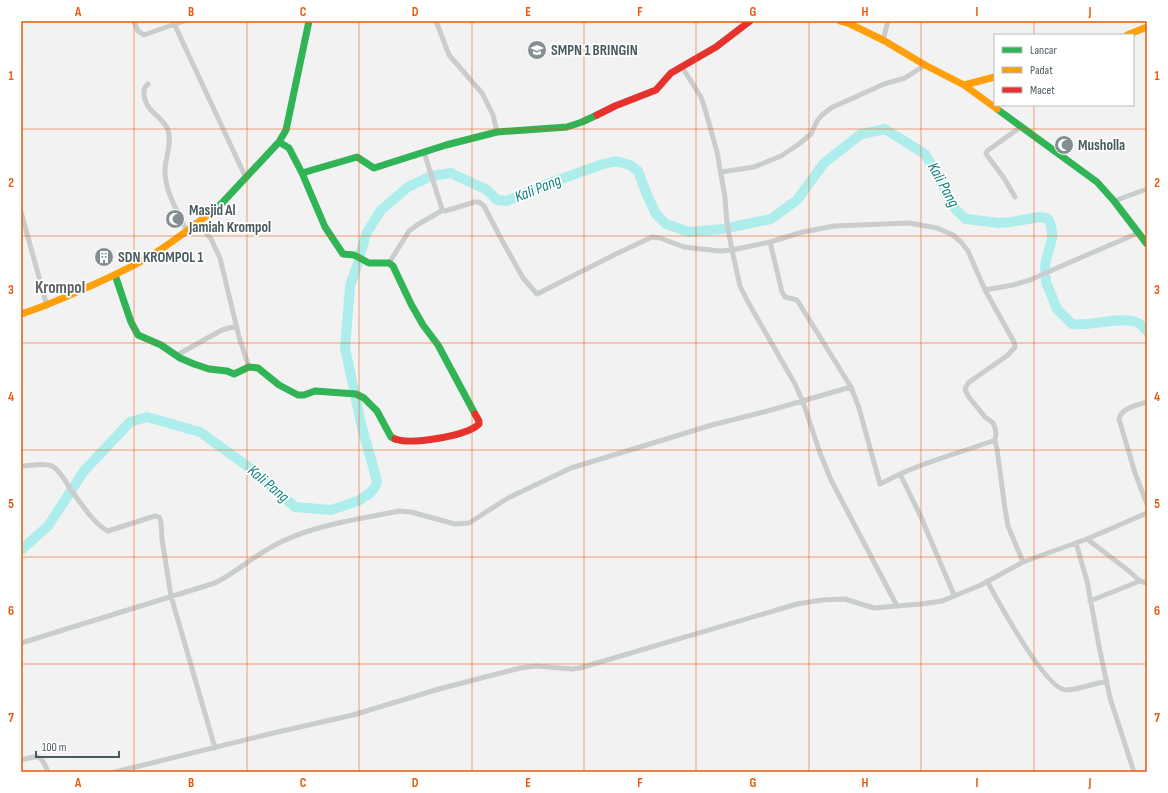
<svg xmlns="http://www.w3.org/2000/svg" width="1168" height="793" viewBox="0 0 1168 793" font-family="'Sofia Sans Condensed',sans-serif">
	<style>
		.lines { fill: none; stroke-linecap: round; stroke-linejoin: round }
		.river { stroke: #adeeec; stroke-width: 10 }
		.street { stroke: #cacdce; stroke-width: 5 }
		.fast { stroke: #30b455; stroke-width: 7 }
		.slow { stroke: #ff9f0a; stroke-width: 7 }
		.jam { stroke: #e5322d; stroke-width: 7 }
		.grid { fill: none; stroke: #e8590c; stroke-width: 1; stroke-opacity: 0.55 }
		.labels { text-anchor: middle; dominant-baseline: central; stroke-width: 3.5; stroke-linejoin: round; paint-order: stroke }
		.poi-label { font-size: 15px; font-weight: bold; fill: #495a5f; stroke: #fff; text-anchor: start }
		.water-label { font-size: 16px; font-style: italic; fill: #0f7f7c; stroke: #fff }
		.quarter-label { font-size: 17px; font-weight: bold; fill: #5e6466; stroke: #fff }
		.neatline { fill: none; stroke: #e8590c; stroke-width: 1.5 }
		.grid-label { font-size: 13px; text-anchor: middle; font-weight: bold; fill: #e8590c }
	</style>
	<rect width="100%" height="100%" fill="#f3f2f2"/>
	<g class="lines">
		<path class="river" d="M732,227L771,219L797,200L824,163L861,134L885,129L925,154L956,210L966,219L999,223L1011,222L1039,217L1046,218L1049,220C1058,240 1045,251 1045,269
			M360,254L367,232L381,210L408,187L431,176L451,173L487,190L497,200L507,201L547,184L600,165L616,161L630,165L638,171L647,195L656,214L666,224L689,232L723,229
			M1046,278V282L1057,309L1072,324C1090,327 1126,314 1140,324C1143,326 1145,329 1147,331
			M21,550L48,526L84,471L130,422L147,417L200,432L250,468L295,507L331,510L358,501L370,493L375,487L377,482L371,459L362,428L345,348L350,286L358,263"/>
		<path class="street" d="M134,21L138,31L144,35L175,24
			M184,21L175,24L177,30L246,178
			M436,21L449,55L482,93L493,115L497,132
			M883,40L888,21
			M682,67L701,97L705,109L717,152L725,197L727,224L732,250L740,286L748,302L795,384L803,402L820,453L831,480L897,606
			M148,84C144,87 144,90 144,95C146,113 164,117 168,130C172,142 166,156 165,169C164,190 178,212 186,230
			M424,152L442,209L445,211L475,202H479L484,206L499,235L523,278L537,294L616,254L652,237L660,238L684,247L720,251L732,250L770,242L803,232L834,226L909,223L937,228L953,235L961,242L968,251L985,290L1014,342L1015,347L1008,355L968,383L965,389L968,396L985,417L993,423L995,428L996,433L995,440L997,449L1005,509L1008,526L1023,562
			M721,172L754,167L781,156L799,144L811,134L817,121L822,115L831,108L884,84L905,78L925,65
			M1015,197L1004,178L986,154L987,151L1022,126
			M1114,201L1147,189
			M21,212L47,306
			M198,222L211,239L220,258L239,337L249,367
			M770,242L782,292L785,297L797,300L851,387L859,408L880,484L900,474
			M389,263L409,231L417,225L443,210
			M985,290L1013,285L1030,280L1066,264L1138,233
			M177,355L222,330L236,326
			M1147,402C1138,405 1121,408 1119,419L1135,473L1147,504
			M21,466C30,466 43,462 52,466C60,470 66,482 71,490C80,502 94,524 108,531L155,516L159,517L161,522L162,539L171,596L215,748
			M1087,539L1129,571L1140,581L1147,583
			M1076,543L1087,581L1099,646L1110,698L1134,772
			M987,581C998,601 1044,687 1065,690C1073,691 1097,683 1107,681
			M954,595L921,517L900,474C930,460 963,452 995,440
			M1090,601L1140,581
			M21,643L215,583C239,571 258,552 283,541C319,524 360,519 399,511L411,512L455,524L469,523L508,498L571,468L712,425L764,412L851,387
			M21,760C39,755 41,754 48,772
			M115,772L269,734L353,715L439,689L520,668L536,666L572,669L580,668L797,604L822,600L845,599L874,608L921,604L942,601L981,585L1023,562L1087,539L1147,513"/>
		<path class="fast" d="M997,109L1097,182L1114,201L1147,244
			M279,142L289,148L302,173L325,227L343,254L354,255L369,263H389L393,266L411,304L423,325L438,345L475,414
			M302,173L357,157L374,168L446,145L497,132L567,127L582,122L597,115
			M214,210L222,203L279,142L286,130L309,21
			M115,275L131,322L138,335L161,345L180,358L194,364L209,369L227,371L234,374L249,367L258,368L279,385L298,395H304L315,391L356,394L364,398L377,411L391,437L395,439"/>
		<path class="slow" d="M840,21L850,24L883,40L925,65L964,85L997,109
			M1127,35L1147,27
			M964,85L995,77
			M21,314C47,306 70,295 95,284C112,276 130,268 147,258C171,244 192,227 214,210"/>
		<path class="jam" d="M597,115L615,106L656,90L671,73L716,47L750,21
			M395,439C411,445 467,436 479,424V421L475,414"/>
	</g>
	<path class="grid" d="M134,21V772M247,21V772M359,21V772M472,21V772M584,21V772M696,21V772M809,21V772M921,21V772M1034,21V35M1034,105V772M21,129H1147M21,236H1147M21,343H1147M21,450H1147M21,557H1147M21,664H1147"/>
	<defs>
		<symbol id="school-disc" viewBox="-11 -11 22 22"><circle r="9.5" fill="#848f92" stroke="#fff"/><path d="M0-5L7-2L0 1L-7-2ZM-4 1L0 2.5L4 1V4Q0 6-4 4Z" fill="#fff"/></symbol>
		<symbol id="mosque-disc" viewBox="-11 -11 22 22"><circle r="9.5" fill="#848f92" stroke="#fff"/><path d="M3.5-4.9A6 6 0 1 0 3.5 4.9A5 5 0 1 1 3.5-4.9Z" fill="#fff"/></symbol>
		<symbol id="building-disc" viewBox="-11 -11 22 22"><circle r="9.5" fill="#848f92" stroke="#fff"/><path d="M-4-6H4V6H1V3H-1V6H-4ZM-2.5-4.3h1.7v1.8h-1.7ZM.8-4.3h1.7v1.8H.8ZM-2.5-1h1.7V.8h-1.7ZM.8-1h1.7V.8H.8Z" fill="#fff"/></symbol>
	</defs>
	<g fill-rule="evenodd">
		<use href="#school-disc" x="526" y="39" width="22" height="22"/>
		<use href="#mosque-disc" x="1053" y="134" width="22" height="22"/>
		<use href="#mosque-disc" x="164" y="208" width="22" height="22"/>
		<use href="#building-disc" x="93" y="246" width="22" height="22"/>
	</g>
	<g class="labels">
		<g class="poi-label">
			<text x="551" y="50">SMPN 1 BRINGIN</text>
			<text x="1078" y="145">Musholla</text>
			<text x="189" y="210">Masjid Al<tspan x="189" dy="17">Jamiah Krompol</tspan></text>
			<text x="118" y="257">SDN KROMPOL 1</text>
		</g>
		<g class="water-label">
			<text transform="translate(943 185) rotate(61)">Kali Pang</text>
			<text transform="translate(538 189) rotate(-22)">Kali Pang</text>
			<text transform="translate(268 484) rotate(40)">Kali Pang</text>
		</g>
		<g class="quarter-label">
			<text x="60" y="288">Krompol</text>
		</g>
	</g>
	<rect width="1168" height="793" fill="none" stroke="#ffffff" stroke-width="44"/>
	<rect x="994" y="34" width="140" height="72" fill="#ffffff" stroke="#b6bdbf"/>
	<rect x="1002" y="47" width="20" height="6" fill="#30b455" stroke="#b6bdbf"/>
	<text x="1030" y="54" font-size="12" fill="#495a5f">Lancar</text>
	<rect x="1002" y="67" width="20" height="6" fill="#ff9f0a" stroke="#b6bdbf"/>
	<text x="1030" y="74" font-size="12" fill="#495a5f">Padat</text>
	<rect x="1002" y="87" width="20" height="6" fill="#e5322d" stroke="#b6bdbf"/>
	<text x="1030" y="94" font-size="12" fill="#495a5f">Macet</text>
	<path d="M36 751v6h83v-6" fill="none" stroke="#495a5f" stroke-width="2"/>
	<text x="42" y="751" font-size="12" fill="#495a5f" stroke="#ffffff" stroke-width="3" paint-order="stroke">100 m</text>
	<rect x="22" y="22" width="1124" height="749" class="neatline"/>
	<g class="grid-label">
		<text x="78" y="16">A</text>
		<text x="191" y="16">B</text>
		<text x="303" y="16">C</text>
		<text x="415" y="16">D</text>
		<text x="528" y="16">E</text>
		<text x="640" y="16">F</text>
		<text x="753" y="16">G</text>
		<text x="865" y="16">H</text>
		<text x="977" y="16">I</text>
		<text x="1090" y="16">J</text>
		<text x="11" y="80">1</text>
		<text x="1157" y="80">1</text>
		<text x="11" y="187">2</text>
		<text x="1157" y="187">2</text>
		<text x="11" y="294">3</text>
		<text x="1157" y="294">3</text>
		<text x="11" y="401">4</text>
		<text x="1157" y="401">4</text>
		<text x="11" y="508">5</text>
		<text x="1157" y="508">5</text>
		<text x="11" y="615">6</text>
		<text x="1157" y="615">6</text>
		<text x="11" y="722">7</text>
		<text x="1157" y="722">7</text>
		<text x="78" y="787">A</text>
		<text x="191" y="787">B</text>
		<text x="303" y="787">C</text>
		<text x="415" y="787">D</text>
		<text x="528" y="787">E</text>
		<text x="640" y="787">F</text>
		<text x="753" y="787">G</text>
		<text x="865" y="787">H</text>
		<text x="977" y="787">I</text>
		<text x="1090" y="787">J</text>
	</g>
</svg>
